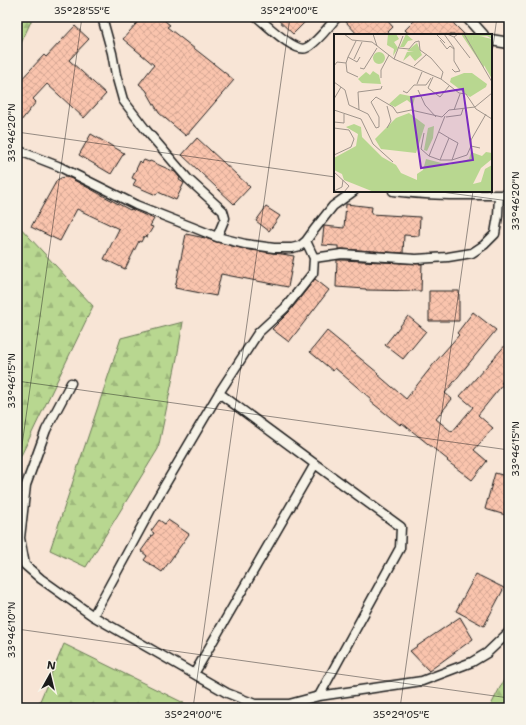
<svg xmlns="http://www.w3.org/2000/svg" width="526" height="725" viewBox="0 0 526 725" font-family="'Shantell Sans',sans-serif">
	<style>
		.forest { fill: url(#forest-firs); stroke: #6a7a56 }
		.building { fill: url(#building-cross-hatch); stroke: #1c1c1c }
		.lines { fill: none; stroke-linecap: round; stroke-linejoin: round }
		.minor-casing { stroke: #1c1c1c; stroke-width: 11 }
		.tertiary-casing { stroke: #1c1c1c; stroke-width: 13 }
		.minor { stroke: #f7f3e8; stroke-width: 8 }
		.tertiary { stroke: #f7f3e8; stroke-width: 10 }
		.ticks { fill: none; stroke: #1c1c1c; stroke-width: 1; stroke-opacity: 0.45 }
		.inset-road { fill: none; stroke: #a0958c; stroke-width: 1 }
		.view { fill: #7b2cbf; fill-opacity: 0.15; stroke: #7b2cbf; stroke-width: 2 }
		.inset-edge { fill: none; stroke: #1c1c1c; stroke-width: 2 }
		.neatline { fill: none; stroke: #1c1c1c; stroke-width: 1.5 }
		.ticks-label { font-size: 10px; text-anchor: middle; fill: #1c1c1c }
	</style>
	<defs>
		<pattern id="forest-firs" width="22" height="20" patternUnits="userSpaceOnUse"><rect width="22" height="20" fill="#b8d790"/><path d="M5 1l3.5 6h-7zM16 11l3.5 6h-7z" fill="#9eb87c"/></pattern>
		<pattern id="building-cross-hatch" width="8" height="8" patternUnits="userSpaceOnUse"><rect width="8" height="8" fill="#fac4ad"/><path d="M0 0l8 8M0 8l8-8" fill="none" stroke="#d6a894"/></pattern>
	</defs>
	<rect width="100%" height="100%" fill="#f8e5d6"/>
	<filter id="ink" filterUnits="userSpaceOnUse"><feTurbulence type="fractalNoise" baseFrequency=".025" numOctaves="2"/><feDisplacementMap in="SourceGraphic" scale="8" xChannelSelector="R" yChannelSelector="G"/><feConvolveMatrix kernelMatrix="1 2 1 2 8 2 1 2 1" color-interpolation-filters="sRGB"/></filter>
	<g filter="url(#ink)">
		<path class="forest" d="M17,17H33L17,52Z
			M17,224L93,306L17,464Z
			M183,322L177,358L158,449L86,567L50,550L121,338Z
			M64,644L194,708H37Z
			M509,670V708H445L466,706L490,707Z"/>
		<path class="building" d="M142,17H160L170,25L167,27L209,60L234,80L186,136L159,113L146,90L139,84L154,65L123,39Z
			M275,17H310L293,34Z
			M352,17H384L393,27L385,35H358L346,22Z
			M418,17H447L465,35H410L405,30Z
			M75,26L89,39L69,60L106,94L84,118L47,84L33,99L36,102L17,126V84L44,55L46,57Z
			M91,134L124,153L111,174L79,155Z
			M197,138L250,187L234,204L182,155Z
			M144,160L149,162L150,161L175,172L180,178L179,180L184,183L176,200L158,192L156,195L133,185L136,180L132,178L140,161L142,163Z
			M65,177L70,178L128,209L130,210L131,209L154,219L150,226L153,227L147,237L144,236L141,242L139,241L125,269L104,259L119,229L77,209L60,241L31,227L57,180L61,178Z
			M346,204L372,207L371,214L420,217L419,236L404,235L403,253L342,249H338V246L322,245L324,226L344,228Z
			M266,207L280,216L269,231L256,221Z
			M186,234L205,238L216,242L244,249L273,253L282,254L294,256L288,287L221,274L216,296L175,288Z
			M337,260H342L422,264L421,291L366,290V289L336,287Z
			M315,279L329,290L289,342L272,329L289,312Z
			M429,291H459V321H429Z
			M473,312L496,330L445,393L452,399L436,419L452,432L473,407L460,396L509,341V374L501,383L503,384L478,415L493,428L474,450L487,461L472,480L447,461L448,460L402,423L400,425L370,401L371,399L335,368L333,371L310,352L327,331L378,373L377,374L406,399L436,361L459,335L457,333Z
			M408,316L426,331L403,359L385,345Z
			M495,473L509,477V516L485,509Z
			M159,520L165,524L168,520L189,534L162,572L144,560L147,556L141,551L154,533L151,531Z
			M476,574L504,588L484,626L456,611Z
			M460,617L473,639L429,671L410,651Z"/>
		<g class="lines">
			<defs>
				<path id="minor" d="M102,17L112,53L116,75L123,100L146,130L188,179L223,211L225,218L217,237
					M257,17C266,24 295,53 306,48C316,44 330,25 337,17
					M17,150L58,166L136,205L192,227L217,237L245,244L274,248H292L300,246L306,241L314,230L333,206L354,191
					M393,191C431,196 470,195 509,195
					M314,258L342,254L416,259L448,257L472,253L484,245L495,234L498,216L499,195
					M71,383L46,430L26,485L20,538L25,565L41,579L93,616L156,500L219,393L258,333L285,308L313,273L314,258L306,241
					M93,616L194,674L315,464L219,393
					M194,674L227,693L255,704H289L319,696L400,548L401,527L315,464
					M319,696L422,681L472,662L487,653L509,632"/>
				<path id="tertiary" d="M467,17L483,35
					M491,40L509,43"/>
			</defs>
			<use href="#minor" class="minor-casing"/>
			<use href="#tertiary" class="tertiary-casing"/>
			<use href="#minor" class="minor"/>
			<use href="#tertiary" class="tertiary"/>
		</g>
	</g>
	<path class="ticks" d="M491,61L497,17M17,132L335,177M434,191L509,201M17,381L509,450M17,481L82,17M17,629L509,698M193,708L290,17M400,708L473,191"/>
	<g transform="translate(334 34)">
		<rect width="158" height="158" fill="#f8e5d6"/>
		<path d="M127,0H158V5L153,2L138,3L142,17L150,28V34Z" fill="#b8d790"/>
		<path d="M54,0H62L65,5L60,8L64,14L59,22L60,15L53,11ZM72,0L79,6L74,7L70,13H66ZM141,1L158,5V45L140,14L138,3ZM83,9L88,21L81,27L76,21L69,27L73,18H80L73,17ZM39 24a6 6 0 1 1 12 0a6 6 0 1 1-12 0ZM39,37L45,41L47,50L28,49L24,45L32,38L36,41ZM130,39H138L153,50L152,53L136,63L116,48L117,44ZM66,60L81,63L79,71L73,66L61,73L55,70ZM75,79L91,91L82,119L47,115L41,105L62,84ZM20,90L27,93L28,103L48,123L62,131L67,139L83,146V140L89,136L92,125L115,131L135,125L137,118L148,122L152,118L158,119V125L147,134L139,150L147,148L151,135L158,131V158H40L10,146L8,140L0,136V124L22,112L24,100L12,93ZM100,92L99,104L93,117L90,116L94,94Z" fill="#b8d790"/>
		<path class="inset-road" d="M10,0L18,6L38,8L60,25L107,45L125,59L132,60L142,75L158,85M39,0L43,12M102,0L111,9M110,0L120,14V27L126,37L121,38L118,35M113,0L120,3L124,0M130,0L158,48M120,3L136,24M106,6L113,15L116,12L120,15M22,7L14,23L23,28L26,23M65,14L75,15L81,8L85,7L86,16L97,24L109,38L107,45M14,23L12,29L13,38L24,43M20,25L28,8M60,25L69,2M0,32L3,28L12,29M80,32L93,20M26,34L30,35L43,14M99,43L94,54L106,63L115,52M47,44V36L55,21M0,48L11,56L15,71L34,80L42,94L45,93V83L37,68L42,63L59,73L63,79L77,76L108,83L115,76L141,73L158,59M83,50L88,38M84,56L91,71L102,83M69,57L73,59L80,51H92L97,44M0,65L7,53M53,72L57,87L53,94M0,76L27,85L39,110L59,128M25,76L24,58L47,55L48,52M120,76L126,60M112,83L127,81L129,75M0,88L10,89V80M0,94L15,96L20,105L17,113L0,121M90,99L87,115L95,122L111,82M146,114L137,112V106L152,80M95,122L106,126L115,104L105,98M106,126H118L124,109L115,104M118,126L133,121L137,112M0,138L15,152L10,158M0,157L8,153L9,146"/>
		<path class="view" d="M129,55L139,126L87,134L77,63Z"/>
		<rect width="158" height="158" class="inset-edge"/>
	</g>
	<rect width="526" height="725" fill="none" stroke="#f7f3e8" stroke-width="44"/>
	<g transform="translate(50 675) rotate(8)" stroke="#f7f3e8" stroke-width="3" paint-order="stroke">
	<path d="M0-3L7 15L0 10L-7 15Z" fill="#1c1c1c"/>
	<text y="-6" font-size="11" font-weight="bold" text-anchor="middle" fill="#1c1c1c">N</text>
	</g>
	<rect x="22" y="22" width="482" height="681" class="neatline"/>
	<g class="ticks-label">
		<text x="82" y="14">35°28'55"E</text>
		<text x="289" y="14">35°29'00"E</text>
		<text transform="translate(11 133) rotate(-90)" y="4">33°46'20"N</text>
		<text transform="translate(515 201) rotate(-90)" y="4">33°46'20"N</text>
		<text transform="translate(11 381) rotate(-90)" y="4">33°46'15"N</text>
		<text transform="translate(515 449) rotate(-90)" y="4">33°46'15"N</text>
		<text transform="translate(11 630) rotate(-90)" y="4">33°46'10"N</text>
		<text x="193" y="718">35°29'00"E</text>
		<text x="401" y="718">35°29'05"E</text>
	</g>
</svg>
